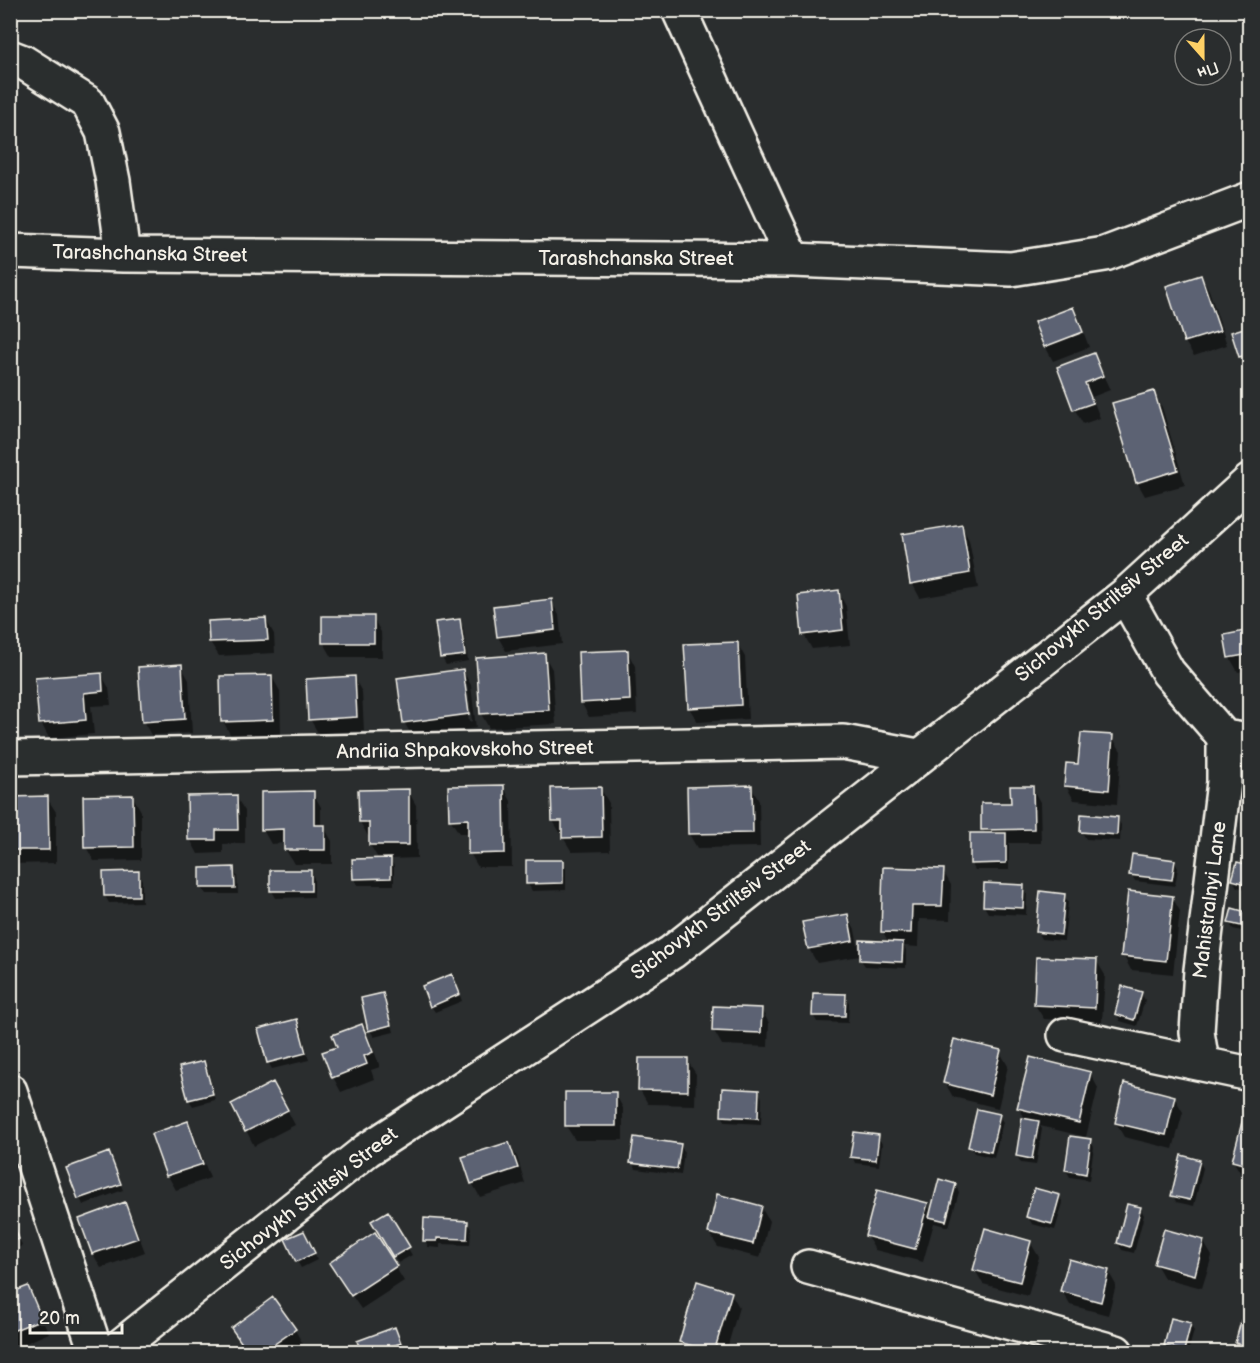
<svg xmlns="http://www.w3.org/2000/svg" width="1260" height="1363" viewBox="0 0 1260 1363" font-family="'Balsamiq Sans',sans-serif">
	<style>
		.shadow { fill: #0007; fill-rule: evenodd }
		.building { fill: #5b6273; stroke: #f4f1e8; stroke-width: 1.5 }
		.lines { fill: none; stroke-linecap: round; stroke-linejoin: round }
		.minor-casing { stroke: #f4f1e8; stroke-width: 38 }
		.minor { stroke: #2a2d2e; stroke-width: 33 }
		.labels { text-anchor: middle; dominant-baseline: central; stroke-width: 4.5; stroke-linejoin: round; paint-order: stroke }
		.street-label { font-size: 20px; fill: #f4f1e8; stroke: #2a2d2e }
	</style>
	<rect width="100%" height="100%" fill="#2a2d2e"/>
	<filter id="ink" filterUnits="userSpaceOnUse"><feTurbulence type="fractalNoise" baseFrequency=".0167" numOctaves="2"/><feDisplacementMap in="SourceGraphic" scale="12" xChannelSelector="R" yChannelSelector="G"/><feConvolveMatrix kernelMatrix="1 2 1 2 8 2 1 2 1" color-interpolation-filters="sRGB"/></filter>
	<g filter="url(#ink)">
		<path class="shadow" d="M1201,276L1209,290L1227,345L1194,356L1185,342L1168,287Z
			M1072,309L1080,323L1089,347L1053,361L1045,346Z
			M1250,327V361L1244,363L1233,333Z
			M1094,355L1110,390L1092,397L1100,418L1083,424L1075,410L1059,368Z
			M1153,393L1162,407L1185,485L1145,496L1137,482Z
			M961,525L969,540L978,588L920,598L912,583Z
			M838,592L846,606L850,645L812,649L804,635L799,596Z
			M551,601L559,615L562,644L506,651L498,637L494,607Z
			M373,618L381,632L382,657H332L324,643Z
			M266,620L274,634L275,653L219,656L210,642Z
			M459,620L463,627L468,661L446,665L442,658L437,623Z
			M1250,631V670L1238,672L1230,658L1226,636Z
			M10,638L12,641L11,658H10Z
			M737,643L745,657L748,719L698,722L689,708Z
			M627,651L635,666L637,714L589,717L581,702Z
			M544,655L552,669L556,724L489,728L481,714Z
			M181,666L189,680L192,733L151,735L143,721Z
			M463,671L471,685L476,728L412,736L404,722ZM464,684H467L472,721L469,722Z
			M101,674L109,688L111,705L91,706L94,734L49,738L41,723Z
			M272,677L280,691L281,734L231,736L223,721Z
			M354,678L362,692L364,731L318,733L310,719Z
			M1112,737L1121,751L1117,804L1074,800L1066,786L1080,766Z
			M503,786L511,801L512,867H478L470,853V833H459L450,819Z
			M751,787L759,801L760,847L697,848L689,834Z
			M600,788L609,803L610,851L572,852L553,821Z
			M1032,788L1040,802L1041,843H1009V870H975L971,863L986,835L983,829Z
			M408,791L416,805L417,858L390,859L394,866V885H358L354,878L379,860L370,845V836H368L360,822Z
			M313,793L321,807V827H324L332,841V864H294L286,850V843L271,844L263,830Z
			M133,797L141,811V860L94,861L86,847Z
			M236,797L245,811V843L223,844V853L198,854L190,839Z
			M47,798L56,812V863L10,864V799Z
			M1117,818L1121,825L1120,841L1086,839L1082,832Z
			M562,861L566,868V890L532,891L528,884Z
			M1174,861L1178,868L1175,886L1135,881L1131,874Z
			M1250,867V890L1237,887L1233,880Z
			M233,869L237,876L238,894H206L202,888Z
			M310,871L314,878V897L276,898L272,891Z
			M943,871L951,885L950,920L919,919L918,947L904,946L906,950V968L865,966L861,960L889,943L883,932Z
			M138,873L142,880V902L109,903L105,896Z
			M1023,886L1027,893L1026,915L988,913L984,906Z
			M1064,895L1068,902L1064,941L1041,939L1037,932Z
			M1172,897L1180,911L1173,974L1131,970L1123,955Z
			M1250,914V933L1233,929L1229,922Z
			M847,915L855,930L860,956L817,963L809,949L804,924Z
			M1096,960L1105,975L1102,1022L1044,1019L1035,1005Z
			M455,982L462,1001L435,1012L431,1006Z
			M1141,993L1145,1000L1137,1026L1120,1021L1117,1014Z
			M382,995L386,1001L394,1032L374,1037L370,1030Z
			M845,996L849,1003L848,1023L817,1022L813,1015Z
			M761,1009L769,1023L768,1047L722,1045L714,1031Z
			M297,1021L301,1027L309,1060L272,1069L268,1062Z
			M362,1026L370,1040L380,1067L371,1070L374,1079L341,1092L333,1077L338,1048Z
			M1000,1052L1008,1066L998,1108L953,1097L945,1083Z
			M687,1060L696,1074L695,1105L648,1104L640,1090Z
			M204,1063L208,1069L215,1100L193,1106L189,1100Z
			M1090,1073L1098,1088L1086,1137L1040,1126L1042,1129L1036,1165L1021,1163L1017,1156L1026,1120L1019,1108Z
			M758,1091L762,1098L761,1124L726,1122L722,1116Z
			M615,1093L623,1108V1140H575L566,1126Z
			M1174,1097L1183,1112L1173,1149L1124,1137L1116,1123Z
			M281,1098L295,1125L254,1146L233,1104Z
			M1250,1112V1177L1242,1175L1233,1161Z
			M999,1116L1003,1122L994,1158L974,1153L970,1146Z
			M187,1123L195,1137L210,1178L176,1190L168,1176L153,1135Z
			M878,1137L882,1144L879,1166L855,1163L852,1156Z
			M1090,1141L1094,1147L1089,1180L1070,1177L1066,1170Z
			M509,1143L517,1157L525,1183L480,1197L472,1183Z
			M680,1145L684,1152L681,1175L636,1169L632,1163Z
			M108,1154L123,1190L83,1205L68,1169Z
			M1199,1161L1203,1168L1194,1206L1176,1202L1173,1195Z
			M955,1185L959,1192L949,1227L934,1223L923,1262L875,1250L866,1235L927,1204L932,1213Z
			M1059,1196L1063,1203L1055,1230L1032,1224L1028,1217Z
			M124,1204L132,1218L145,1252L101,1268L93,1254L81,1220Z
			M761,1207L769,1221L760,1258L718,1247L709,1233Z
			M1140,1208L1144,1215L1134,1253L1122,1250L1118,1243Z
			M387,1213L412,1255L398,1263L373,1221Z
			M467,1222L471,1229L470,1245L440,1244V1248L428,1247L425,1240Z
			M10,1224L16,1230L22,1246L10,1251Z
			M375,1234L404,1281L361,1309L339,1277Z
			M308,1239L317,1260L301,1268L297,1261Z
			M1203,1241L1212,1256L1202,1288L1164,1278L1156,1264Z
			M1030,1242L1039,1257L1028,1296L983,1284L975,1270Z
			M1108,1271L1116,1285L1108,1315L1070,1305L1062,1291Z
			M10,1275L17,1292L27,1288L49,1333L10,1350Z
			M731,1293L739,1307L726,1352H687L681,1342Z
			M1250,1310V1352H1242L1236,1343Z
			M1190,1325L1194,1331L1188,1352H1169L1166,1346Z
			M232,1328L295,1330L303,1344L291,1352H248Z
			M398,1336L403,1350L397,1352H362L359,1342Z"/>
		<path class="building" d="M1201,275L1220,331L1184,342L1166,286Z
			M1073,307L1083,332L1044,347L1034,322Z
			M1250,326V354L1239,357L1231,332Z
			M1094,353L1103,376L1085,383L1093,403L1073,410L1057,367Z
			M1154,391L1178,470L1136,483L1112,403Z
			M962,524L970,573L910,584L902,534Z
			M839,590L843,630L802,635L798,595Z
			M552,599L555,630L497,637L493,606Z
			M322,616H374V643H322Z
			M266,618L268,640L209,642L208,621Z
			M460,619L465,655L440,658L435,622Z
			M1250,630V654L1228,658L1224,635Z
			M738,642L741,705L688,708L684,644Z
			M628,650L630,700L580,703L578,652Z
			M545,653L549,710L480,714L476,658Z
			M182,664L185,719L142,722L138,667Z
			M463,669L469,714L403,723L397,678Z
			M102,673L103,691L84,693L86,720L39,724L35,678Z
			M272,675L273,720L221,722L220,676Z
			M355,676L357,717L308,720L306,679Z
			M1081,733L1113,735L1109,790L1064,786L1066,763L1078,764Z
			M504,785L505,853L468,854V819L449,820L448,786Z
			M752,785L753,833L688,834L687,787Z
			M1010,786H1033L1034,829L981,830V803H1011Z
			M601,787L602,837L562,838V821H552L551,788Z
			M409,789V845H369V822H359L358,790Z
			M314,791V825H325V850H284V829L261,830V792Z
			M133,795L134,847L84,848L83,796Z
			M237,795L238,830H216V840H188L187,796Z
			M48,796L49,850H10V797Z
			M1081,814L1118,817L1117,835L1080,832Z
			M970,833H1006V863L970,864Z
			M1132,854L1175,860L1172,880L1129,875Z
			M391,858V878L353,879L352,859Z
			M526,860H563V883L526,884Z
			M1237,862L1250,865V885L1232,880Z
			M234,867L235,888H200V868Z
			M883,867L944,869L942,906H912L911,933L881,932Z
			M270,870H311V891H270Z
			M139,871V896H104L103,872Z
			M984,883L1024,885L1023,908L983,906Z
			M1040,891L1065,894L1061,935L1036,932Z
			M1128,891L1173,896L1166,961L1121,956Z
			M1232,908L1250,913V928L1228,923Z
			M848,914L853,941L808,949L802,922Z
			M860,940L903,942L902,962L860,960Z
			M1036,957L1097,959L1095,1008L1034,1005Z
			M452,974L460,994L430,1007L422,986Z
			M1122,986L1142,992L1134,1020L1115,1014Z
			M383,993L391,1025L368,1031L361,998Z
			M813,993L846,994L845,1016H812Z
			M1250,994V1019L1243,1017Z
			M713,1006L762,1008L761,1033L712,1031Z
			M297,1019L306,1053L267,1063L258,1029Z
			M362,1024L373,1052L364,1056L367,1064L332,1078L322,1052L337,1047L332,1035Z
			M954,1039L1001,1050L990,1095L943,1083Z
			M1030,1057L1091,1072L1079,1123L1017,1108Z
			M639,1058H688V1091L638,1090Z
			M204,1061L213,1094L188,1100L179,1067Z
			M273,1082L288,1110L245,1132L231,1104Z
			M1124,1083L1175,1096L1166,1135L1115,1123Z
			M722,1088L759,1090L758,1118L721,1116Z
			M565,1092H616V1126H565Z
			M977,1109L1000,1114L991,1152L968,1147Z
			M1245,1110L1250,1111V1166L1232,1161Z
			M1022,1118L1039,1121L1032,1159L1016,1156Z
			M188,1121L203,1164L166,1176L151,1134Z
			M854,1132L879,1135L876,1160L850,1157Z
			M1070,1136L1091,1139L1086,1174L1065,1170Z
			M634,1137L681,1144L677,1169L630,1163Z
			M509,1142L518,1168L471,1184L462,1157Z
			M109,1152L121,1184L78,1199L66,1168Z
			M1181,1155L1200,1160L1190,1200L1171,1196Z
			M939,1179L956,1184L946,1221L929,1217Z
			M1034,1188L1060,1195L1052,1224L1026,1217Z
			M877,1190L928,1203L915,1249L865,1236Z
			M717,1194L762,1206L753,1244L708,1233Z
			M125,1202L138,1238L92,1254L79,1219Z
			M1127,1204L1141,1207L1130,1247L1117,1243Z
			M388,1211L410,1247L393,1257L371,1221Z
			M424,1218L468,1221L467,1239L437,1238V1241H423Z
			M13,1222L19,1239L10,1243V1223Z
			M985,1228L1031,1241L1020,1282L973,1270Z
			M1164,1229L1204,1240L1195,1275L1154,1264Z
			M304,1231L315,1253L296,1262L285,1239Z
			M375,1232L397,1266L351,1296L329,1263Z
			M1069,1259L1109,1270L1101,1302L1060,1291Z
			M697,1281L732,1292L714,1352L679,1342Z
			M28,1286L42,1319L10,1332V1293Z
			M273,1297L296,1329L263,1352H248L231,1328Z
			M1245,1307L1250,1308V1347L1235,1343Z
			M1171,1318L1191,1323L1184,1351L1164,1346Z
			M395,1327L401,1343L375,1352H361L357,1341Z"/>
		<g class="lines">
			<defs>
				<path id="minor" d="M679,10L793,260
					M10,57L23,62L88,103L103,132L113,181L123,255
					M10,251L123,255L793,260L1011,269L1105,254L1250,199
					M1125,595L1168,672L1224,737L1250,741
					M10,758L843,742L918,756
					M1065,1035L1250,1074
					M1202,1063L1197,1032L1201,970L1224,782V737
					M10,1091L96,1352
					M808,1267L1116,1352
					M113,1352L367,1150L672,952L1125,595L1250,481"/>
			</defs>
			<use href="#minor" class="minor-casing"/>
			<use href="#minor" class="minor"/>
		</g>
	</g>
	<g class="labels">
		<g class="street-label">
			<text transform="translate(150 254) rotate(1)">Tarashchanska Street</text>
			<text x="636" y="259">Tarashchanska Street</text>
			<text transform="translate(1102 608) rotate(-40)">Sichovykh Striltsiv Street</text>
			<text transform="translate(465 750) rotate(-1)">Andriia Shpakovskoho Street</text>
			<text transform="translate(1210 900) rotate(-83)">Mahistralnyi Lane</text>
			<text transform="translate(721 910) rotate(-37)">Sichovykh Striltsiv Street</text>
			<text transform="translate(309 1199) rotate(-38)">Sichovykh Striltsiv Street</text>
		</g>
	</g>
	<rect width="1260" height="1363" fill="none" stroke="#2a2d2e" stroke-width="36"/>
	<rect x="18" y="18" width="1224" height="1327" fill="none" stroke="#f4f1e8" stroke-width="2" filter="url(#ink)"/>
	<g transform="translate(1203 57) rotate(159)"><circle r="28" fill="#2a2d2e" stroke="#7b7b78" stroke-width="1.5"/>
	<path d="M0-4.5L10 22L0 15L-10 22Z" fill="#ffd166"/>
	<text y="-9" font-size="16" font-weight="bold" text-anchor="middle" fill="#f4f1e8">Пн</text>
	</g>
	<path d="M30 1324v9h92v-9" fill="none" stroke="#f4f1e8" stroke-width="3"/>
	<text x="39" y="1324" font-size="18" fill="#f4f1e8" stroke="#2a2d2e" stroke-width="4.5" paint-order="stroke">20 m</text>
</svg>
